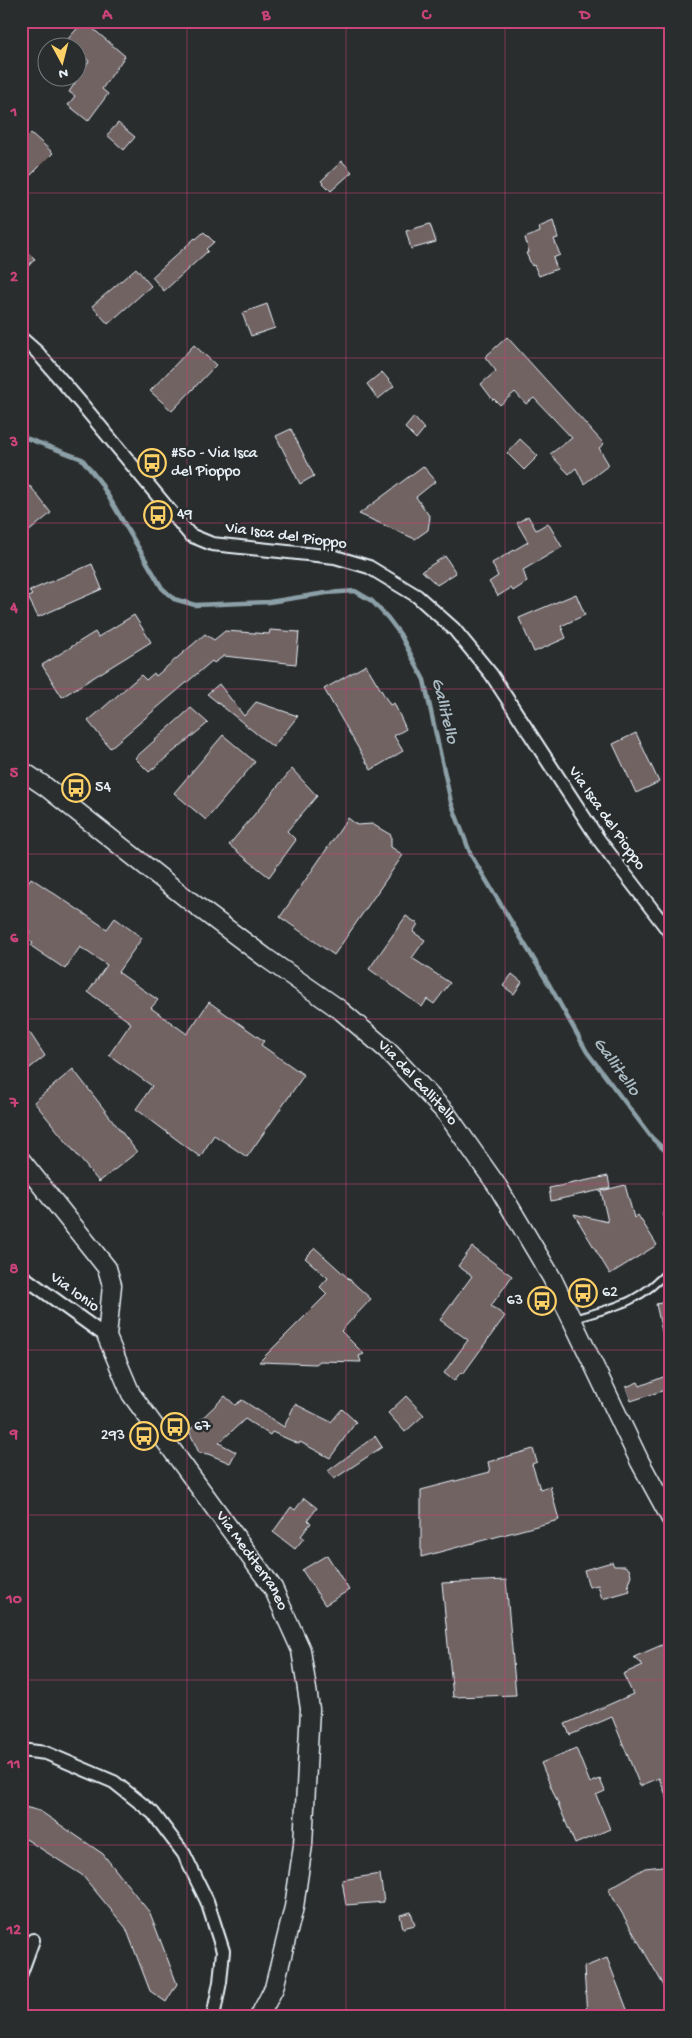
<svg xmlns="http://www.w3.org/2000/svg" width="692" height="2038" viewBox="0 0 692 2038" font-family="'Gochi Hand',sans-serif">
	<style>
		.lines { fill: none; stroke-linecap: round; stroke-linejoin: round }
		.stream { stroke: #8ca0a8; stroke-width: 4.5 }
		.building { fill: #726364; stroke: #e8f1f8 }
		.lane-casing { stroke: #e8f1f8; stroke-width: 10 }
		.street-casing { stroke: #e8f1f8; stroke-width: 16 }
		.secondary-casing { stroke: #e8f1f8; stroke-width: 21 }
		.lane { stroke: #2a2d2e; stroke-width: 6 }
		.street { stroke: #2a2d2e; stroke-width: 12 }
		.secondary { stroke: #2a2d2e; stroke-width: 18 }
		.grid { fill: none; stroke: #ca437a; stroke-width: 1; stroke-opacity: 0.55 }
		.labels { text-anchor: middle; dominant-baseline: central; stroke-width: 5; stroke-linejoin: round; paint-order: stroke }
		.poi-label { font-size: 16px; fill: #e8f1f8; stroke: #2a2d2e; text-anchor: start }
		.street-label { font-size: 16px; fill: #e8f1f8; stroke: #2a2d2e }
		.water-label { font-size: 18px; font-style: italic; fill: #aabbc3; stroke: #2a2d2e }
		.neatline { fill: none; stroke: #ca437a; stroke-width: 2 }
		.grid-label { font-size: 16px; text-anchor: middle; font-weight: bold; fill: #ca437a }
	</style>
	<rect width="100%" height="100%" fill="#2a2d2e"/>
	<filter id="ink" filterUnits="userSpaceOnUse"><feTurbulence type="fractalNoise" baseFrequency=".02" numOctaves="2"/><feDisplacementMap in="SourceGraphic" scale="10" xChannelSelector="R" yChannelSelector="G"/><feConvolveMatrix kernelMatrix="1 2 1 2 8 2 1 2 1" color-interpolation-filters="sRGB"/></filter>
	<g filter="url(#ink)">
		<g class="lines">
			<path class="stream" d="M21,429L26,438L82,459L100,482L162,588L174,599L195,605L269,602L326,593L355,591L372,601L388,618L400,634L424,680L451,802L471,855L550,986L587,1052L652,1138L671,1156"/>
		</g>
		<path class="building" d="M84,21L125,56L102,89L108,94L88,121L68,105L75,96L69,92L89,61L78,51V48H73L66,41Z
			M118,123L135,137L124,150L107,135Z
			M31,133L53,153L29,177L21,167V143Z
			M342,161L352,172L331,191L321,181Z
			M553,221L558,238L554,239L560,255L553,258L557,269L539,276L534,265L532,266L526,253L529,252L525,238L540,232L539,227Z
			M430,224L436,242L411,249L406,231Z
			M204,232L214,242L206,249L208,251L164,291L152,277L195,238L196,239Z
			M21,245L35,259L21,274Z
			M136,268L151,286L108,324L92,306Z
			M267,304L275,328L251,336L242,313Z
			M507,337L604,444L599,448L609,465L584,484L576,468L569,474L550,454L572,438L534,398L526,404L515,392L500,405L494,399L493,400L481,384L496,371L485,357Z
			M194,345L216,365L172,411L150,391Z
			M382,372L394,386L378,399L367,384Z
			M414,417L424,429L416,439L405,428Z
			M291,429L314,476L300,484L276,436Z
			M520,439L538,456L524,470L507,453Z
			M423,466L436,481L416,497L430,517L428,530L415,539L359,514Z
			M21,484L31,487L51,513L21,538Z
			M528,516L536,530L548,523L562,547L523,570L527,582L513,591L511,588L498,596L489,582L498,576L492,563L528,542L517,523Z
			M445,556L456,573L437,585L422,571Z
			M92,564L102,589L38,617L28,597L32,595L29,591Z
			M576,594L585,615L561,626L566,638L534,652L519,618Z
			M134,615L151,642L62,697L42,665L95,632L98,637Z
			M270,630L299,632L296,664L224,656L214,663L212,661L110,748L88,721L141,675L146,680L154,673L156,676L205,634L214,640L225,631L269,634Z
			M366,665L390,705L394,703L406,729L394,736L403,751L371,770L324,689Z
			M219,684L244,716L256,702L298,716L273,747L207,694Z
			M191,708L208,723L149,772L135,758Z
			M636,733L659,782L636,793L613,744Z
			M223,735L255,762L206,820L174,793Z
			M292,769L317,796L287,831L296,840L269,877L229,845Z
			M348,818L357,825L372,824L391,835V847L403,855L334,955L280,917Z
			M31,878L107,929L115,918L142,938L118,972L158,1000L151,1008L187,1034L209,1002L264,1041L261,1045L304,1075L247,1157L214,1135L200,1157L136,1109L152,1086L109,1055L131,1023L88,992L107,965L80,947L65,969L31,946L33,943L25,938L30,932L21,926V893Z
			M406,916L418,924L413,932L425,940L412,958L450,983L434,1004L427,999L422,1007L369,969Z
			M512,974L522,982L514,994L503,986Z
			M30,1033L45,1056L21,1075V1037Z
			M73,1069L137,1152L99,1182L34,1102Z
			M608,1176L610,1188L551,1201L549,1188Z
			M625,1185L634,1218L638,1215L657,1245L610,1274L574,1214L608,1222L601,1191Z
			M472,1247L512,1276L491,1306L505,1316L463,1374L461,1372L454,1381L444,1373L468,1340L440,1320L472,1276L458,1266Z
			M315,1248L371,1299L341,1331L364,1354L359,1356L361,1362L320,1361L316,1364L259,1362L327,1294L320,1287L328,1278L305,1258Z
			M671,1301V1345H665L656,1304Z
			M671,1374V1388L631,1401L626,1387L638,1382L640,1386Z
			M225,1396L235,1405L242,1400L284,1427L295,1404L331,1422L342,1409L356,1422L330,1458L300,1442L299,1444L272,1432L270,1435L245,1419L219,1443L236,1452L230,1463L208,1454L199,1453L189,1431Z
			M406,1396L424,1415L405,1432L388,1413Z
			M375,1436L382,1447L334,1479L328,1471Z
			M533,1449L537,1462L532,1464L540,1489L550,1486L559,1520L421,1557V1490L490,1472L488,1462Z
			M304,1498L317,1508L308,1520L311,1523L301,1536L304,1538L295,1549L273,1532L291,1507L295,1510Z
			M327,1555L349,1590L325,1605L302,1570Z
			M612,1562L614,1566H625L629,1569L631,1575L628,1584L630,1591L602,1599L598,1585L589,1587L584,1570Z
			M506,1580L516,1695L453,1697L442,1583Z
			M671,1641V1805H670L659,1778L640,1786L612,1717L570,1735L565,1724L633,1694L623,1674L643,1665L634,1657Z
			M576,1748L590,1783L600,1779L605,1791L596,1795L610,1829L575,1844L541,1763Z
			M21,1806L40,1811L103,1854L150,1913L177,1984L166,2002L150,1991L126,1928L82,1875L21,1836Z
			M671,1865V1998L608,1889L645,1868Z
			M380,1874L384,1902L346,1905L342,1880Z
			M411,1912L415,1925L403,1928L400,1915Z
			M607,1958L630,2017H587L584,1967Z"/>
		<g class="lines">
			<defs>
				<path id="lane" d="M671,1208L668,1214L671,1223
					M573,1319C618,1306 638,1304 671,1268"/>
				<path id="street" d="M21,338L37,352L80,402L190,535L212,544L335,557L369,567L417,596L454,629L491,674L599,840L671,934
					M21,1275L107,1337
					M21,1750L46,1753L114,1782L153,1813L184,1854L207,1901L223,1951L220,1982L213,2017
					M21,1973L33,1940"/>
				<g id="secondary">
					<path id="s1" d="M21,770L46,787L186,898L266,958L339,1009L387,1050L446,1113L498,1187L552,1278L640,1462L671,1519"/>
					<path id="s2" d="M21,1160L107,1268L112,1285L107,1337L131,1394L273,1588L301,1650L310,1709L303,1845L294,1907L274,1988L259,2017"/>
				</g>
			</defs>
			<use href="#lane" class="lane-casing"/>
			<use href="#street" class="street-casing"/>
			<use href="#secondary" class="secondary-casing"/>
			<use href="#lane" class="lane"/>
			<use href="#street" class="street"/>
			<use href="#secondary" class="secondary"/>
		</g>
	</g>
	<path class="grid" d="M187,21V2017M346,21V2017M505,21V2017M21,193H671M21,358H671M21,523H671M21,689H671M21,854H671M21,1019H671M21,1184H671M21,1350H671M21,1515H671M21,1680H671M21,1845H671"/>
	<defs>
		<symbol id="bus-ring" viewBox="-11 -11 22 22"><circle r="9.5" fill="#2a2d2e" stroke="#ffd166" stroke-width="1.5"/><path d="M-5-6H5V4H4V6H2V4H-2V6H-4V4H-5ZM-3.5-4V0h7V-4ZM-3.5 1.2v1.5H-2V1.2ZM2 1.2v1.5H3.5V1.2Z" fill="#ffd166"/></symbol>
	</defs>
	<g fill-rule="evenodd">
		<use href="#bus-ring" x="136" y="447" width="32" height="32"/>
		<use href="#bus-ring" x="142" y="499" width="32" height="32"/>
		<use href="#bus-ring" x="60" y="772" width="32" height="32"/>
		<use href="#bus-ring" x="567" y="1277" width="32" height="32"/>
		<use href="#bus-ring" x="526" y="1285" width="32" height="32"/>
		<use href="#bus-ring" x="159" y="1411" width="32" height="32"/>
		<use href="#bus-ring" x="128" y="1420" width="32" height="32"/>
	</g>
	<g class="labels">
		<g class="poi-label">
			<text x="171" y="454">#50 - Via Isca<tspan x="171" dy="18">del Pioppo</tspan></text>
			<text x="177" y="515">49</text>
			<text x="95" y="788">54</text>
			<text x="602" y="1293">62</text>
			<text x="523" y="1301" text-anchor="end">63</text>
			<text x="194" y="1427">67</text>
			<text x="125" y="1436" text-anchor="end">293</text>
		</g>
		<g class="street-label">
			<text transform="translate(286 537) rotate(8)">Via Isca del Pioppo</text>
			<text transform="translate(606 819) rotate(55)">Via Isca del Pioppo</text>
			<text stroke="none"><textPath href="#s1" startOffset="506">Via del Gallitello</textPath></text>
			<text transform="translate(74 1293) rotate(36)">Via Ionio</text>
			<text stroke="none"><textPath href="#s2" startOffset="476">Via Mediterraneo</textPath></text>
		</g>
		<g class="water-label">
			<text transform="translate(444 711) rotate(76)">Gallitello</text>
			<text transform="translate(616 1067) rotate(54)">Gallitello</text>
		</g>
	</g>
	<rect width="692" height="2038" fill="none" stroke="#2a2d2e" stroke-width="55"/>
	<g transform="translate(62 62) rotate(173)"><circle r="24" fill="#2a2d2e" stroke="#767b7f"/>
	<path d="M0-4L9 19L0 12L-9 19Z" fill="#ffd166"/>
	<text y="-8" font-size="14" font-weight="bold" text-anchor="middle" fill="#e8f1f8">N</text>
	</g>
	<rect x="28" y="28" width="636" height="1982" class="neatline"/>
	<g class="grid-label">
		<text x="107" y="19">A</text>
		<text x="266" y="19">B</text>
		<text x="426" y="19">C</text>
		<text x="585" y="19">D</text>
		<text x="14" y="116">1</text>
		<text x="14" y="281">2</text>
		<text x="14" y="446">3</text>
		<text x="14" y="612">4</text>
		<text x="14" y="777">5</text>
		<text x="14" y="942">6</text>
		<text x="14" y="1107">7</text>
		<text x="14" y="1273">8</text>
		<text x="14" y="1438">9</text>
		<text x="14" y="1603">10</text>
		<text x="14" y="1768">11</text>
		<text x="14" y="1934">12</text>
	</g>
</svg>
